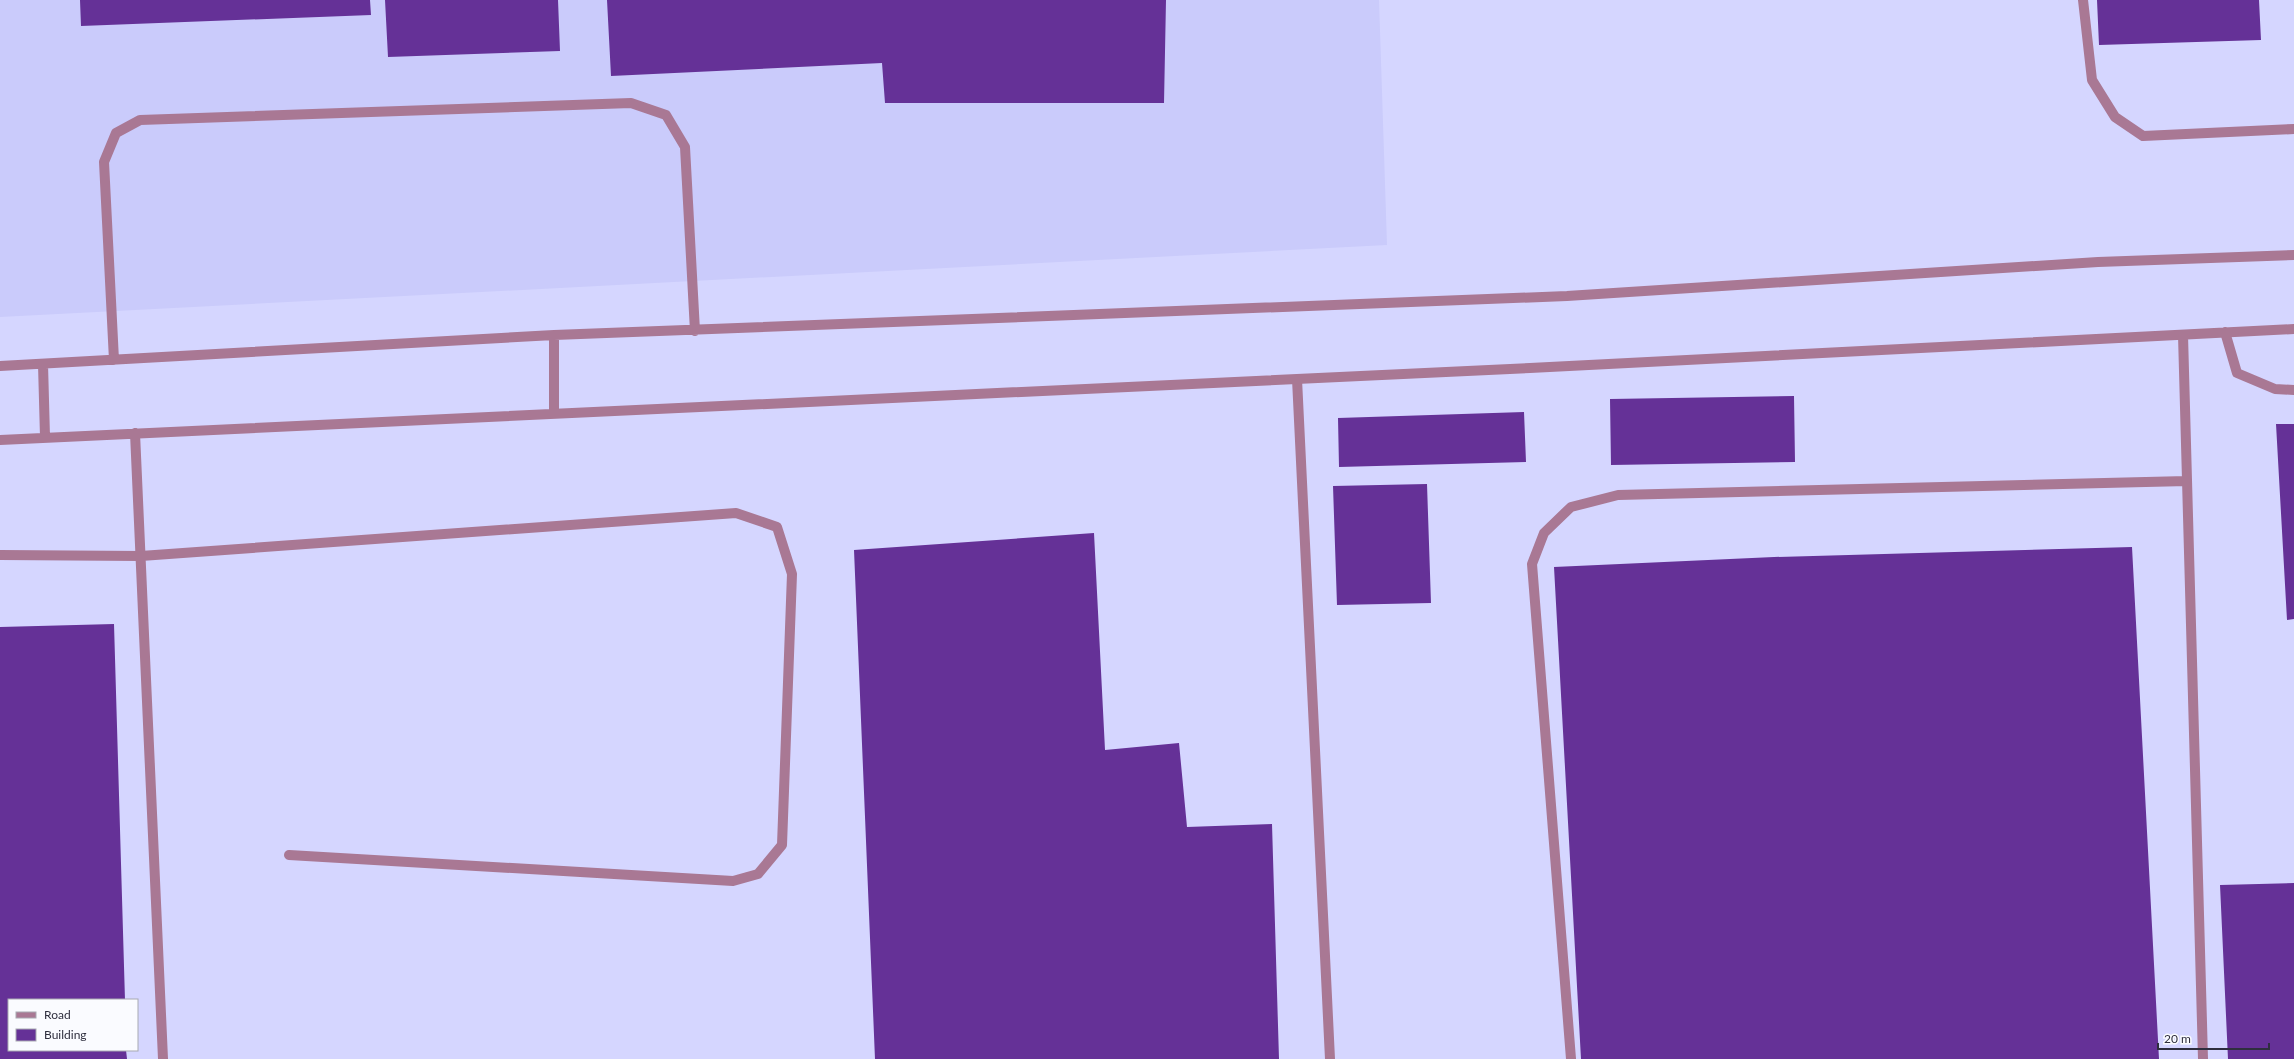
<svg xmlns="http://www.w3.org/2000/svg" width="2294" height="1059" viewBox="0 0 2294 1059" font-family="Lato,sans-serif">
	<style>
		.built { fill: #cacbfb }
		.building { fill: #653197 }
		.lines { fill: none; stroke-linecap: round; stroke-linejoin: round }
		.minor { stroke: #a97894; stroke-width: 10 }
	</style>
	<rect width="100%" height="100%" fill="#d5d6ff"/>
	<path class="built" d="M0,0H1379L1387,245L0,317Z"/>
	<path class="building" d="M80,0H370L371,15L81,26Z
		M385,0H558L560,51L388,57Z
		M607,0H1166L1164,103H885L882,63L611,76Z
		M2097,0H2259L2261,40L2099,45Z
		M1794,396L1795,462L1611,465L1610,399Z
		M1524,412L1526,462L1339,467L1338,418Z
		M2276,424H2294V619L2287,620Z
		M1427,484L1431,603L1337,605L1333,486Z
		M1094,533L1105,750L1179,743L1187,827L1272,824L1279,1059H875L854,550Z
		M2132,547L2159,1059H1581L1554,567L1774,557Z
		M114,624L125,1000H9V1050H126L127,1059H0V627Z
		M2294,883V1059H2228L2220,885Z"/>
	<g class="lines">
		<path class="minor" d="M2083,0L2092,80L2115,117L2143,136L2294,129
			M2225,332L2237,373L2275,389L2294,390
			M554,335V413
			M2183,335L2203,1059
			M114,360L104,162L116,133L140,120L631,103L666,115L685,147L695,331
			M43,364L45,437
			M0,366L554,335L1567,296L2098,262L2294,255
			M1297,379L1330,1059
			M135,433L163,1059
			M0,440L1530,368L2294,329
			M0,555L141,556L736,513L777,527L792,574L782,845L758,874L733,881L289,855
			M1571,1059L1532,564L1544,533L1571,507L1618,495L2187,481"/>
	</g>
	<rect x="8" y="999" width="130" height="52" fill="#fafbff" stroke="#a8a9b2"/>
	<rect x="16" y="1012" width="20" height="6" fill="#a97894" stroke="#a8a9b2"/>
	<text x="44" y="1019" font-size="12" fill="#2e2e3e">Road</text>
	<rect x="16" y="1029" width="20" height="12" fill="#653197" stroke="#a8a9b2"/>
	<text x="44" y="1039" font-size="12" fill="#2e2e3e">Building</text>
	<path d="M2158 1043v6h111v-6" fill="none" stroke="#2e2e3e" stroke-width="2"/>
	<text x="2164" y="1043" font-size="12" fill="#2e2e3e" stroke="#fafbff" stroke-width="3" paint-order="stroke">20 m</text>
</svg>
